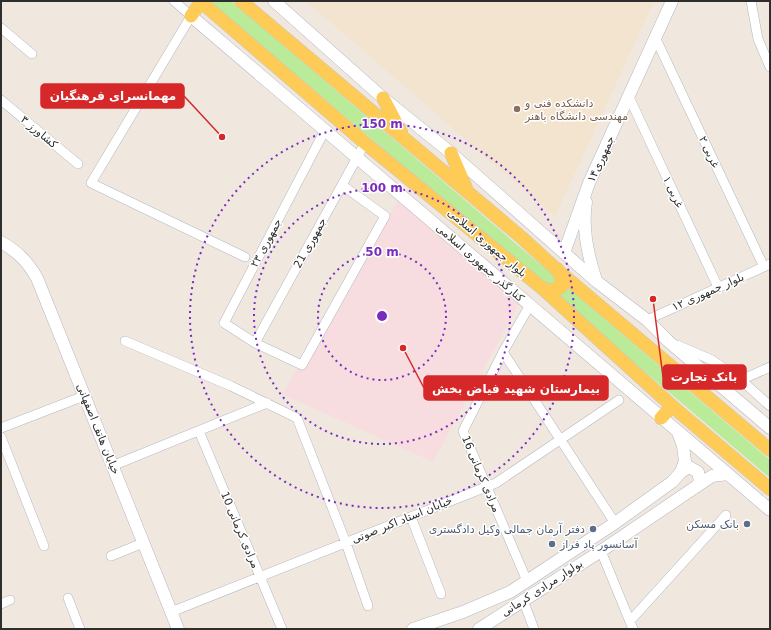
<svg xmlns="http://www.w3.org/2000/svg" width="771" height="630" viewBox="0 0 771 630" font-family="'DejaVu Sans',Vazirmatn,sans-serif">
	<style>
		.education { fill: #f2e4ce }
		.medical { fill: #f7dde0 }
		.green { fill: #baeb98 }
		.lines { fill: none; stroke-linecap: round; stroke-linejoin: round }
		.street-casing { stroke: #b3b7c2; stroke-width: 10 }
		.secondary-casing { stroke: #b3b7c2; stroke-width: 13 }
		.primary-casing { stroke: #c9c9c9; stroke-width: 14 }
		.street { stroke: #fff; stroke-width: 9 }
		.secondary { stroke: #fff; stroke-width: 12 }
		.primary { stroke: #fecb57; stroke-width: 13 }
		.ring { fill: none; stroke: #7b2cbf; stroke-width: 2; stroke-dasharray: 2 4 }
		.education-dot { fill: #8d6e63; stroke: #fff; stroke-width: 1.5 }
		.service-dot { fill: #5c6f8a; stroke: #fff; stroke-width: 1.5 }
		.labels { text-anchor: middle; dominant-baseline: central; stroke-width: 3; stroke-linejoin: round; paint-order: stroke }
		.education-label { font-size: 11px; fill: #785e54; stroke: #fff; text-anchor: start }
		.street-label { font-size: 11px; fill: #2e2e2e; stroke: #fff }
		.service-label { font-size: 11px; fill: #4e5e75; stroke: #fff; text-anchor: end }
		.centre { fill: #7b2cbf; stroke: #fff; stroke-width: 2 }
		.ring-label { font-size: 12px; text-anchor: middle; font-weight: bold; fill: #7b2cbf; stroke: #fff; stroke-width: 3; stroke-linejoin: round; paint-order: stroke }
		.leader { fill: none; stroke: #d62828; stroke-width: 1.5 }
		.callout-dot { fill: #d62828; stroke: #fff; stroke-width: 1.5 }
		.callout { fill: #d62828; stroke: #d62828; stroke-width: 1.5 }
		.callout-label { font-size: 12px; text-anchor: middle; font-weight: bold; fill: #fff }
	</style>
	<rect width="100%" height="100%" fill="#f0e8df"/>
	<path class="education" d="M306,1H654L555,217Z"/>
	<path class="medical" d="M399,199L520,302L433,462L282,394Z"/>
	<path class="green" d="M209,1H231L770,460V478Z"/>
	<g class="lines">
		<defs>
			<path id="street" d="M174,1L191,16L91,183L245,257
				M751,1L758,39L770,67
				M1,28L32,54
				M655,37L764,267
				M629,97L718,287
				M1,100L78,164
				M325,130L224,323L255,343L302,365L385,216L342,185
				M647,320L770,264
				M125,341L231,386L297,418L346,543L368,606
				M255,343L365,143
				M677,345L712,360L741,380L770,406
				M503,352L615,523
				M741,380L770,367
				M1,428L84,396
				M199,431L282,629
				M1,437L44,546
				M112,466L267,403
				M411,517L441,594
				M601,551L633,629
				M111,556L143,543
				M527,581L463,431L503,352L530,305
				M68,598L80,629
				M523,600L534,629
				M1,604L10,600
				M171,612L496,483L619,400
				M630,621L726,515"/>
			<path id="secondary" d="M274,1L383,98L451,153L596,281L647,320L668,341L770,428
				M191,16L770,510
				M586,202C582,227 588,256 596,280
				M1,242C18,252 27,261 37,278L178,629
				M564,253L589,183L672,1
				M681,472L689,467L698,472L700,481L697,486
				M413,629L463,612L510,592L615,523L672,482L681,472L685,461L683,446L678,432
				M479,629L601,551L697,486L712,476L728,474"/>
			<path id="primary" d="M200,1L365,143L542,288L672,406L770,489
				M241,1L521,237L556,269L770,450
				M191,16L201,2
				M383,98L401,132
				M451,153L466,188
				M542,288L552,291L561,287V277L557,269
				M661,418L672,406"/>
		</defs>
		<use href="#street" class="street-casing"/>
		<use href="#secondary" class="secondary-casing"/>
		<use href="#primary" class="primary-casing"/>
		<use href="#street" class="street"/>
		<use href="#secondary" class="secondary"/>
		<use href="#primary" class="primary"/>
	</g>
	<g class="ring">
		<circle cx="382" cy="316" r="64"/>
		<circle cx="382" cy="316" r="128"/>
		<circle cx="382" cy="316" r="192"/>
	</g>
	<circle class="education-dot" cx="517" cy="109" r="4"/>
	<g class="service-dot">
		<circle cx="747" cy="524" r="4"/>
		<circle cx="593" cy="529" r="4"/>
		<circle cx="552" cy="544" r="4"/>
	</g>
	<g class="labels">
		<g class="education-label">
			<text x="525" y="103">دانشکده فنی و<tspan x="525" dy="13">مهندسی دانشگاه باهنر</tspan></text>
		</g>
		<g class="street-label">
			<text transform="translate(39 132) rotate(40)">کشاورز ۳</text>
			<text transform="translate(709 152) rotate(65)">۲ غربی</text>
			<text transform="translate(601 159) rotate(-65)">جمهوری۱۴</text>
			<text transform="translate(673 192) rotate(65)">۱ غربی</text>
			<text transform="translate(266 243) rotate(-62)">۲۳ جمهوری</text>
			<text transform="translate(310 243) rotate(-61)">جمهوری 21</text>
			<text transform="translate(487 243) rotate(40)">بلوار جمهوری اسلامی</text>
			<text transform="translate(480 263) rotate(41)">کنارگذر جمهوری اسلامی</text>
			<text transform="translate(708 292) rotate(-24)">بلوار جمهوری ۱۲</text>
			<text transform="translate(98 429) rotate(68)">خیابان هاتف اصفهانی</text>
			<text transform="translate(481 474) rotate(67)">مرادی کرمانی 16</text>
			<text transform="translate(402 520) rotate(-22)">خیابان استاد اکبر صوتی</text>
			<text transform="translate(240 530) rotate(67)">مرادی کرمانی 10</text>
			<text transform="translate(542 588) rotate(-33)">بولوار مرادی کرمانی</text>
		</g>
		<g class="service-label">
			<text x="739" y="524">بانک مسکن</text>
			<text x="585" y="529">دفتر آرمان جمالی وکیل دادگستری</text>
			<text x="560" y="544" text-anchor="start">آسانسور پاد فراز</text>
		</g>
	</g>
	<circle cx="382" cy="316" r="6" class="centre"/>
	<g class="ring-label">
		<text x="382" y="128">150 m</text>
		<text x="382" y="192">100 m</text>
		<text x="382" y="256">50 m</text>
	</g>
	<path class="leader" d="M222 137L184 96M653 299L663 377M403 348L424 388"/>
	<g class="callout-dot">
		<circle cx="222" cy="137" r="4"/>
		<circle cx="653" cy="299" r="4"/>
		<circle cx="403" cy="348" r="4"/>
	</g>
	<g class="callout">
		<rect x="41" y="84" width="143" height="24" rx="4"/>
		<rect x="663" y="365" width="83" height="24" rx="4"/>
		<rect x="424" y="376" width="184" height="24" rx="4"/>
	</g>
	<g class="callout-label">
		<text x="113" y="100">مهمانسرای فرهنگیان</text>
		<text x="704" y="381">بانک تجارت</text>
		<text x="516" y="393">بیمارستان شهید فیاض بخش</text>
	</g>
	<rect width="771" height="630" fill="none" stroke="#2e2e2e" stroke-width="4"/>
</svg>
